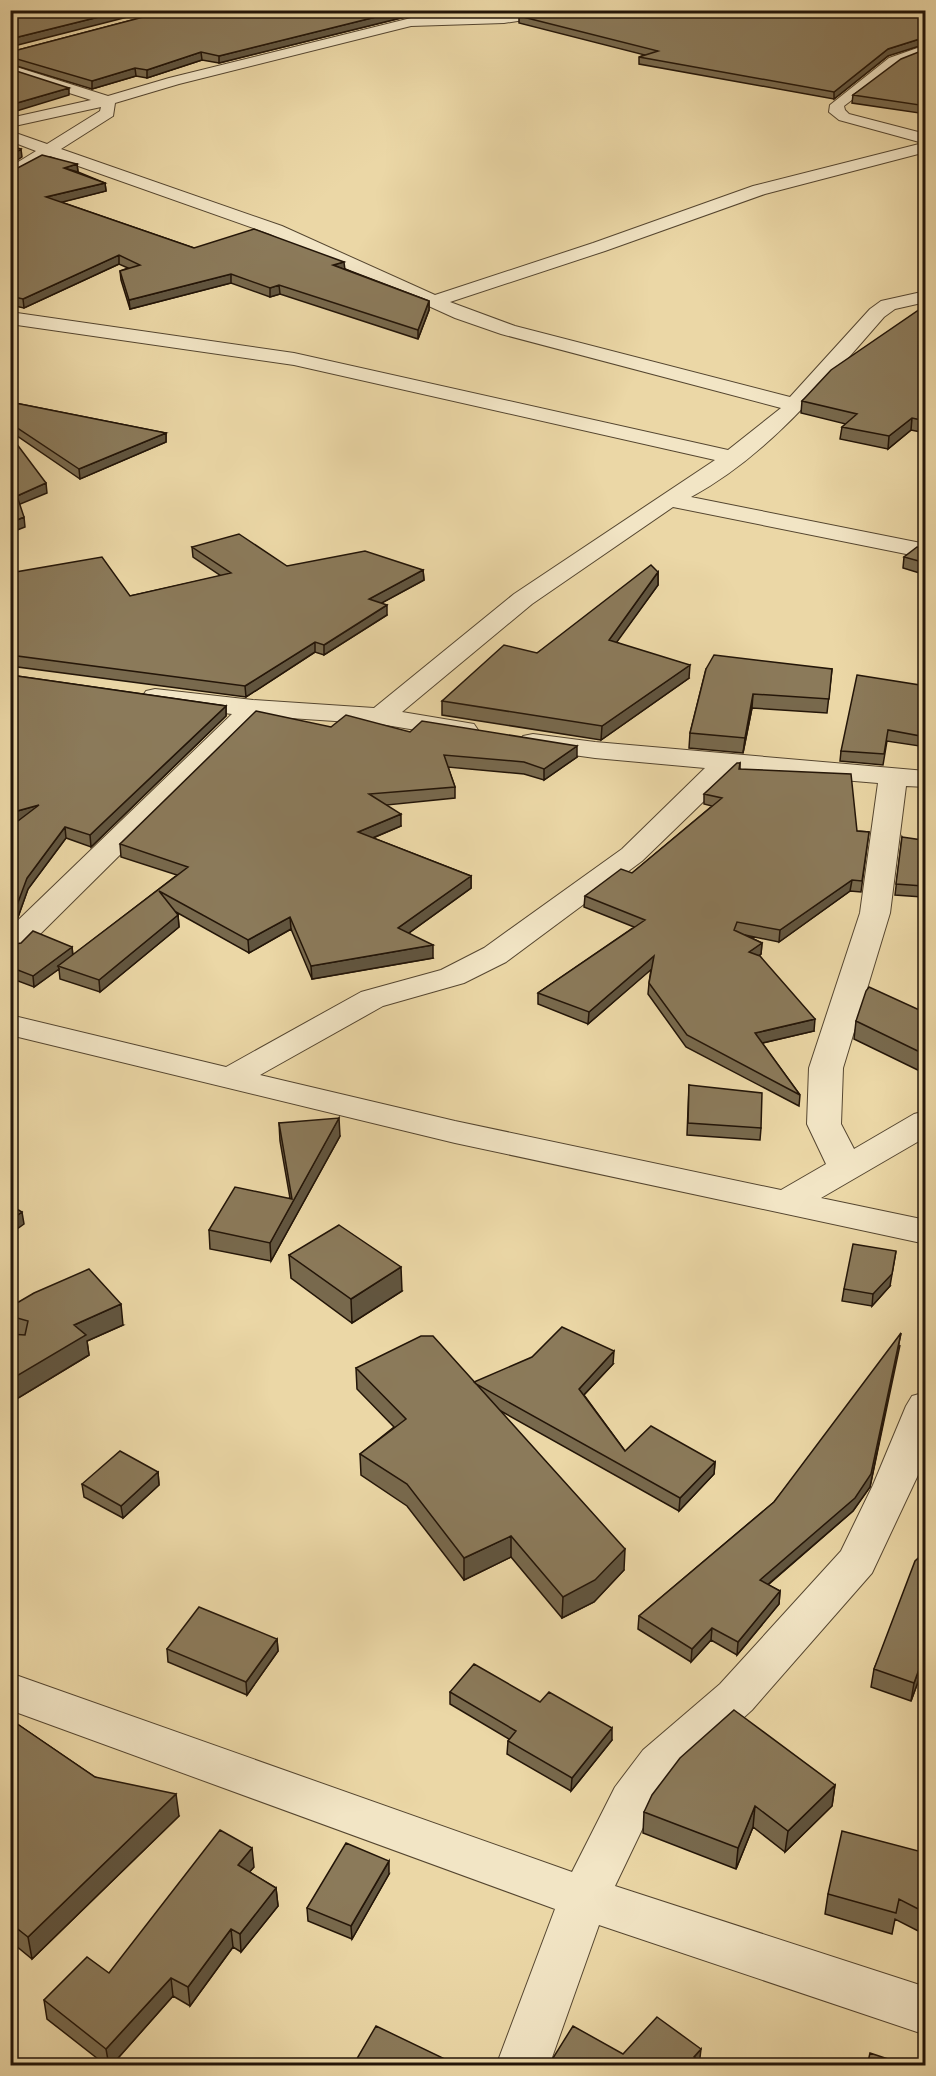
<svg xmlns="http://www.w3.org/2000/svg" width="936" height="2076" viewBox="0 0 936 2076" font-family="'Sorts Mill Goudy',serif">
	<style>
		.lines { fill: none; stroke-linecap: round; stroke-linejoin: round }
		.street-casing { stroke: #554630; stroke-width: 2 }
		.street { fill: #f2e5c5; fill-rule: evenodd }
		.wall { fill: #78694d; stroke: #231508; stroke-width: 1.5 }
		.shaded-wall { fill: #61553f; stroke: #231508; stroke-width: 1.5 }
		.building { fill: #8b7a5a; stroke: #231508; stroke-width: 1.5 }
	</style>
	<rect width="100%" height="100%" fill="#ebd7a6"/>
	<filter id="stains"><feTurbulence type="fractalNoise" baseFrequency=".00333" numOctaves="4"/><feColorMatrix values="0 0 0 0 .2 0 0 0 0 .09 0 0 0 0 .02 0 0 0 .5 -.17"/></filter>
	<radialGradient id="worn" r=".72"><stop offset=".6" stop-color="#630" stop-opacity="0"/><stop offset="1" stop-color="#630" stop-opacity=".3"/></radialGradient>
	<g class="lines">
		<defs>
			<path id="street" d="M534,10H570L564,14L504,23L411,26L179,84L115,103L113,116L61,149L282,226L435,295L593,243L753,186L923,143L839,120L829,112L830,105L889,58L926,45V54L899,64L844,106L845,110L849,114L926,134V152L765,194L605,251L450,302L515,326L790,397L870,309L881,301L926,291V302L895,309L884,317C826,383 769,455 691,497L926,544V558L673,507L532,604L402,712L474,724L478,730L474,736L464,738L380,724L260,716L21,953L10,955V928L232,714L146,703L142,697L146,691L155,689L253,700L374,708L514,594L715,460L294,365L10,324V312L294,353L728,450L781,408L501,334L455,318L270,234L50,156L10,179V167L36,151L10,141V131L47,144L100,111L101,107L10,127V118L91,100L10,74V65L108,96L169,78L411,18L504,15Z
				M926,10V18L768,20L761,16L768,12Z
				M533,734L595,742L926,771V787L906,786L890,913L843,1068L841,1124L854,1149L914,1114L926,1111V1137L821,1198L926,1220V1244L455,1143L10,1035V1015L226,1067L361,992L441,970L484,948L622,849L705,768L595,758L523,748L519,742L523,736ZM735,771L878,783L860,913L809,1068L807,1124L826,1164L781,1190L455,1121L260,1075L383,1006L464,983L506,962L642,861Z
				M926,1392V1458L872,1573L752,1710L677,1778L649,1815L615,1886L926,1987V2035L599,1925L549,2066H496L555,1909L10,1710V1673L572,1872L615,1787L643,1750L720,1684L841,1551L873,1485L906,1406L912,1396Z"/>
		</defs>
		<use href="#street" class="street-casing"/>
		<use href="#street" class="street"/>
	</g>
	<path class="wall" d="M170,10H424L405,17L219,63L202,60L147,78L136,76L92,89L10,64V52Z
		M470,10H509L482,13Z
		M519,16L888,56L834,99L639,64V57L645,55L519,23Z
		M926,49V114L852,103L853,95Z
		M77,164L78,172L105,183L106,191L61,202L194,248L345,269L429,301V310L418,339L280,294L270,297L231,283L130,309L121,280L120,271L128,268L119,264L24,308L10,305V172Z
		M926,305V433L911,430L888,449L840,439L842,427L846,424L801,413L802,401Z
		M10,402L166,433V442L80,479L10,431Z
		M192,547L287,566L423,570L424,580L381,603L387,615L324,655L315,652L246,697L10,666V573L130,596L221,576L193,557Z
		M926,548V575L903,568L904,557Z
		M658,572V585L616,642L689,678L601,740L442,715V701L537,653Z
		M706,669H832L827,713L752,708L743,753L689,748L690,733Z
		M10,675L226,706V716L91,847L66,838L28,889L18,917L10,925V827L17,822L10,824Z
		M926,686V747L887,741L883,765L840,761L841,751Z
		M331,727L410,732L577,757L544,780L524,774L448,767L455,787V798L386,805L401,826L373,838L471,876V888L409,933L433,958L312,979L291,929L249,953L176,912L178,915L179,927L100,992L60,979L59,969L34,987L10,978V945L72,947L73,955L177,875L121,857L120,844Z
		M740,763V769L857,831L869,832L861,892L850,891L779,942L745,935L762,943L761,954L759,956L814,1031L762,1043L800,1095L799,1106L686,1047L648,994L649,983L651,969L588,1024L538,1004V993L634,927L584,907L585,896L632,873L712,806L704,804V794Z
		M902,837L923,886L922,897L895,895Z
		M926,1013V1074L854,1039L856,1021Z
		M689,1085L761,1128L760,1140L687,1135Z
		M279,1123L340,1136L271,1261L210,1249L209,1230L290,1198L280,1141Z
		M289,1255L402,1291L352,1323L291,1278Z
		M890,1286L872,1306L842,1301L844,1289Z
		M10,1307L123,1325L87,1341L89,1355L10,1403Z
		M900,1345L870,1487L853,1511L768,1585L780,1591L779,1604L737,1655L711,1640L691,1662L638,1629L639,1616L774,1502Z
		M613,1364L584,1395L625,1451L715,1462L714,1474L679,1511L499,1410L624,1570L594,1602L562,1618L511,1557L464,1580L407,1506L361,1475L360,1454L394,1427L357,1389L356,1368L474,1382Z
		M158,1472L159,1485L123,1518L84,1497L82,1484Z
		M926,1551V1660L911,1701L871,1687L874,1669Z
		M277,1639L278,1651L247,1695L168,1662L167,1649Z
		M450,1692L540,1702L612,1740L571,1791L507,1754L508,1741L509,1739L450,1704Z
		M10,1719L95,1777L179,1816L32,1959L10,1941Z
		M835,1785L832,1806L785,1852L753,1827L736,1869L643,1833L644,1812Z
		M926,1853V1935L895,1919L892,1934L825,1914L828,1894Z
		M254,1867L249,1872L276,1888L278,1906L241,1952L233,1947L190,2006L173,1996L111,2066H107L47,2019L44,2000L109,1973Z
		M389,1874L352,1939L308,1921L307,1908Z"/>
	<path class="shaded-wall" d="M127,10H155L10,47V39Z
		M404,10H424L405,17L219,63V56Z
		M482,10H509L482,13Z
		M926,37V44L888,56L834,99V92L888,49Z
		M201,52L202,60L147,78V70Z
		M135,68L136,76L92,89V81Z
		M69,88V95L10,113V105Z
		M21,149L22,157L10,165V156Z
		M77,164L78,172L64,168Z
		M105,183L106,191L47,206L46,197Z
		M119,255V264L24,308L23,299Z
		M344,262L345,270L333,265Z
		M231,274V283L130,309L129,300Z
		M279,285L280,294L270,297V288Z
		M429,301V310L418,339V330Z
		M912,418L911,430L888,449L889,436Z
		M166,433V442L80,479L79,469Z
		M46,483L47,493L18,505L17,496Z
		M24,517L25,527L10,533V523Z
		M423,570L424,580L369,610V599Z
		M658,572V585L609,653V640Z
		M387,605V615L324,655V645Z
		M315,642V652L246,697L245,686Z
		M690,665L689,678L601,740L602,726Z
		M753,694L752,708L743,753L745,738Z
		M226,706V716L91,847L90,835Z
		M577,746V757L544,780V769Z
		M39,805L41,816L10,824V813Z
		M401,814V826L358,844V832Z
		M65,827L66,838L28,889L18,917L10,925V912L27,878Z
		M471,876V888L399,940L398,928Z
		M852,880L850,891L779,942L780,930Z
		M178,915L179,927L100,992L99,980Z
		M290,917L291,929L249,953L248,940Z
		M762,943L761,954L748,963L749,952Z
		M433,945V958L312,979L311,966Z
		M72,947L73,959L58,966L59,969L34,987L33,976Z
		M654,956L653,968L588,1024L589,1012Z
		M815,1019L814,1031L754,1045L755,1033Z
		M10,1036L14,1055L10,1057Z
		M339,1118L340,1136L271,1261L270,1243Z
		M22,1212L24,1224L10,1234V1220Z
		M896,1251L890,1286L872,1306L873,1294Z
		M401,1267L402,1291L352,1323L351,1299Z
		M121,1304L123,1325L87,1341L89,1355L10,1403V1380L74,1325Z
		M901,1333L870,1487L853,1511L758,1593L760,1580Z
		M614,1351L613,1364L578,1401L579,1389Z
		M715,1462L714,1474L679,1511L680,1498Z
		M158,1472L159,1485L123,1518L121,1506Z
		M511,1536V1557L464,1580V1558Z
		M625,1549L624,1570L594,1602L562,1618L563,1597Z
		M780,1591L779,1604L737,1655L738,1642Z
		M712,1628L711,1640L691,1662L692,1649Z
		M277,1639L278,1651L247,1695L246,1682Z
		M926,1650V1660L911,1701L914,1683Z
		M612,1728V1740L571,1791L572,1778Z
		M835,1785L832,1806L785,1852L788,1831Z
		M176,1794L179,1816L32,1959L28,1937Z
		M755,1806L753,1827L736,1869L738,1848Z
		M252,1848L254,1867L239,1884L238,1865Z
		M389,1861V1874L352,1939L351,1926Z
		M276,1888L278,1906L241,1952L240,1934Z
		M231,1929L233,1947L190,2006L188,1987Z
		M171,1978L173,1996L111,2066H109L106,2049Z
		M701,2049L699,2066L694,2057Z"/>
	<path class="building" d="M10,10H127L10,39Z
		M170,10H404L219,56L201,52L147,70L135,68L92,81L10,57V52Z
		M557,10H693L782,15L926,13V37L888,49L834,92L639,57L658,51L519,16Z
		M926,49V106L853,95L901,59Z
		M10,69L69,88L10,105Z
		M10,146L21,149L10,156Z
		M42,155L77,164L64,168L105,183L46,197L194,248L254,229L344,262L333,265L429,301L418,330L279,285L270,288L231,274L129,300L120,271L140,265L119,255L23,299L10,296V172Z
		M926,305V421L912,418L889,436L842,427L857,414L802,401L831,370Z
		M10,402L166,433L79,469L10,423Z
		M10,435L46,483L17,496L24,517L10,523Z
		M239,534L287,566L365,551L423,570L369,599L387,605L324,645L315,642L245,686L10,655V573L102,557L130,596L231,573L192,547Z
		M917,547L926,548V563L904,557Z
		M651,565L658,572L609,640L690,665L602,726L442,701L504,645L537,653Z
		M714,655L832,669L829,699L753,694L745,738L690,733L706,669Z
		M10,675L226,706L90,835L65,827L27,878L17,905L10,912V827L39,805L10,813Z
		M857,675L926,686V737L888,730L884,754L841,751Z
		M256,711L331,727L346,715L410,732L422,721L577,746L544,769L524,762L444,755L455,787L369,794L401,814L358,832L471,876L398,928L433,945L311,966L290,917L248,940L159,891L178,915L99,980L58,966L188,867L120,844Z
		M737,763H740L739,769L851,774L857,831L869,832L862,881L852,880L780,930L737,922L734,930L762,943L749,952L760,956L815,1019L755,1033L800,1095L687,1035L649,983L654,956L589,1012L538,993L645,920L585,896L621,869L632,873L722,798L704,794Z
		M902,837L922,840L923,886L896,884Z
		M33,931L72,947L33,976L10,967V945L21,943Z
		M869,987L926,1013V1055L856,1021L866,991Z
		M689,1085L762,1093L761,1128L688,1123Z
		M339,1118L270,1243L209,1230L235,1187L292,1199L279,1123Z
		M10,1205L22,1212L10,1220Z
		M339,1225L401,1267L351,1299L289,1255Z
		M853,1244L896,1251L892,1274L873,1294L844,1289Z
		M89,1269L121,1304L74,1325L86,1335L10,1380V1334L25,1335L28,1321L10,1316V1307L34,1293Z
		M562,1327L614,1351L579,1389L625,1451L651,1426L715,1462L680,1498L476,1384L474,1382L532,1357Z
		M901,1333L871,1474L855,1498L760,1580L780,1591L738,1642L712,1628L692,1649L639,1616L774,1502Z
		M421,1336H433L625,1549L595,1580L563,1597L511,1536L464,1558L407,1484L360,1454L406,1419L356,1368Z
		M120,1451L158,1472L121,1506L82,1484Z
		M926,1551V1650L914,1683L874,1669L915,1561Z
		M199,1607L277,1639L246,1682L167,1649Z
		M474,1664L540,1702L549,1692L612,1728L572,1778L508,1741L516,1731L450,1692Z
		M734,1710L835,1785L788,1831L755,1806L738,1848L644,1812L652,1795L680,1758Z
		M10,1719L95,1777L176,1794L28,1937L10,1923Z
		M220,1830L252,1848L238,1865L276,1888L240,1934L231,1929L188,1987L171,1978L106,2049L44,2000L87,1957L109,1973Z
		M842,1831L926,1853V1913L899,1899L896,1913L828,1894Z
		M346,1843L389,1861L351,1926L307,1908Z
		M657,2017L701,2049L694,2057L705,2066H548L573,2026L623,2054Z
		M376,2026L447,2060L444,2066H362L355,2062Z
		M870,2053L909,2066H867Z"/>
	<rect width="936" height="2076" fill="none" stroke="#ebd7a6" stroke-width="36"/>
	<rect x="12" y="12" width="912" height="2052" fill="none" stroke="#231508" stroke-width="3"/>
	<rect x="18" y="18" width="900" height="2040" fill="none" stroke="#231508" stroke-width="1.5"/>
	<rect width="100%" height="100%" filter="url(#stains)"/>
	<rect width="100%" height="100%" fill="url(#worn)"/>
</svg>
